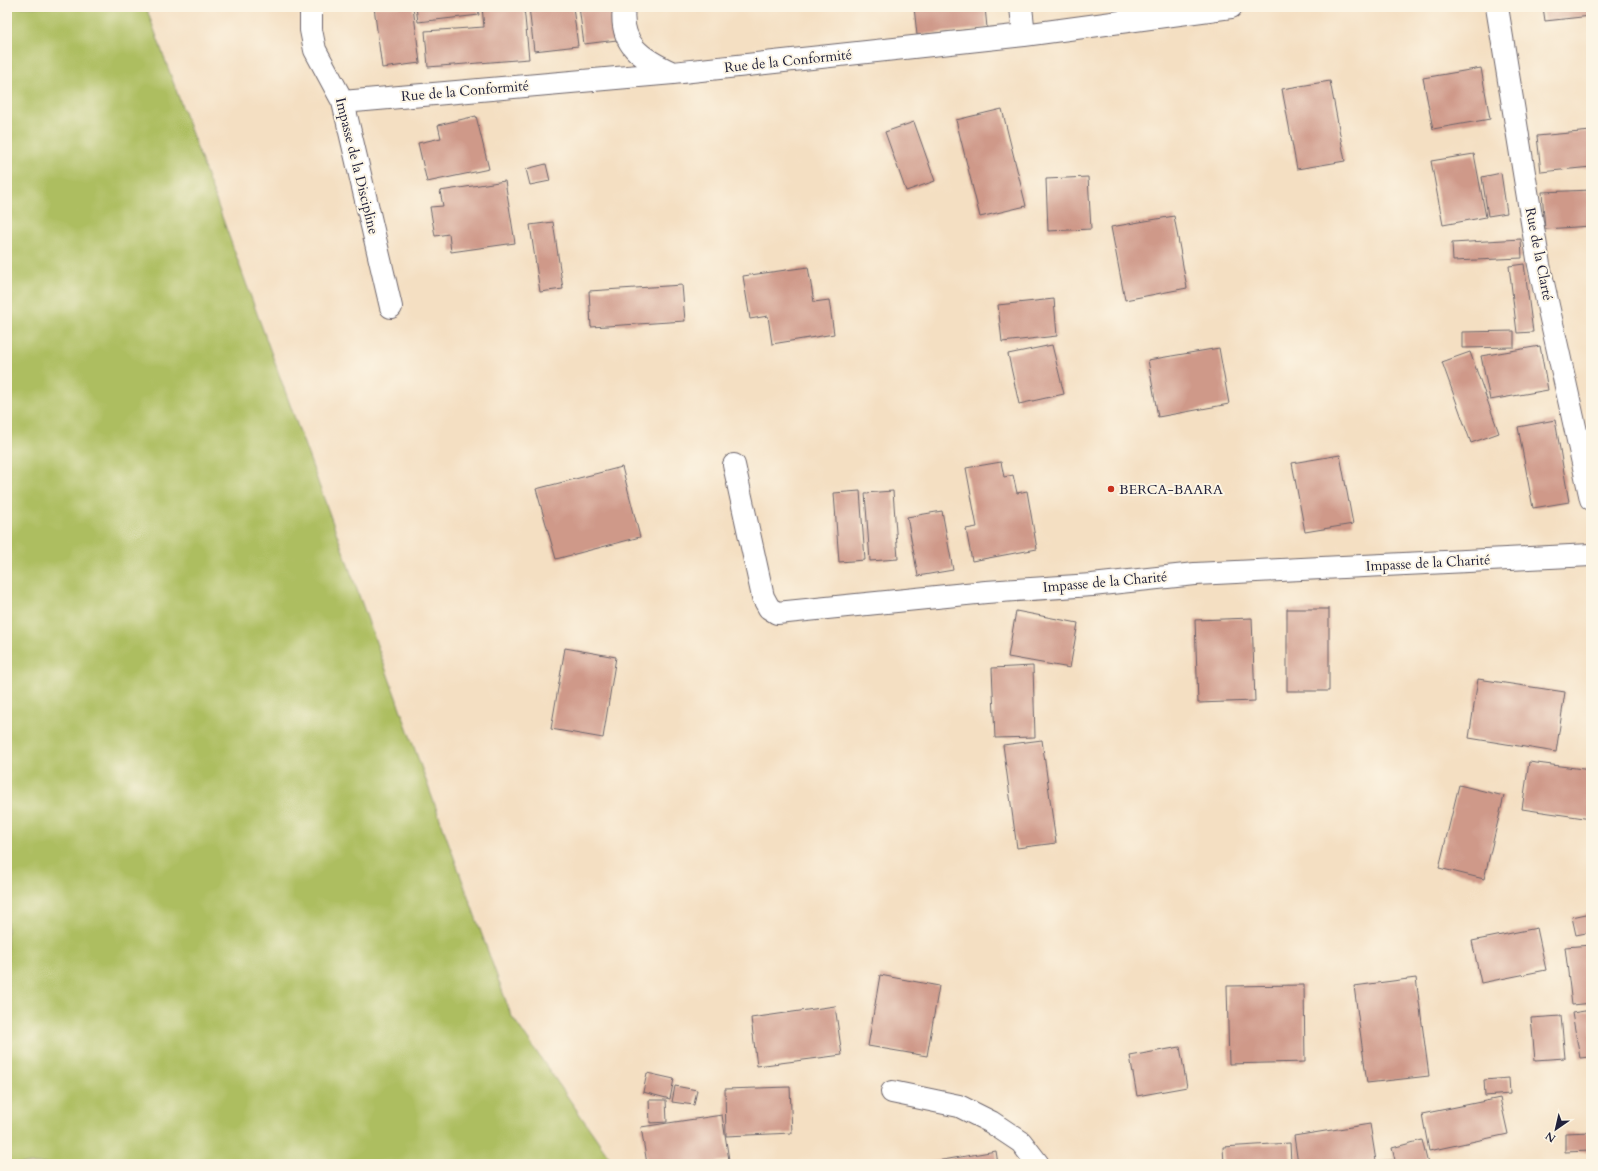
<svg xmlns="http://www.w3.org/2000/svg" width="1598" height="1171" viewBox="0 0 1598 1171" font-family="Cardo,serif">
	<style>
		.green { fill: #adbe61; stroke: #68704e }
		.building { fill: #cf9989 }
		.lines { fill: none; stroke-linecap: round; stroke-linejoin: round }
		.minor-casing { stroke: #6c646a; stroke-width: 24 }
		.minor { stroke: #fff; stroke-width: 22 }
		.poi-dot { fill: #c8321e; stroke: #fcf5e5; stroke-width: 1.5 }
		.labels { text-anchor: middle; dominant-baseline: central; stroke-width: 4; stroke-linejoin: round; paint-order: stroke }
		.street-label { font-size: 14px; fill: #22223b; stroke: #fcf5e5 }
		.poi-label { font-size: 14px; fill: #22223b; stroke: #fcf5e5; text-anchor: start }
	</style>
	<rect width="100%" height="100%" fill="#fcf5e5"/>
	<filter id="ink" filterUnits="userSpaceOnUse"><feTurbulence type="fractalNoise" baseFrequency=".025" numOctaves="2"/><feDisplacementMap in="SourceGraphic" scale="8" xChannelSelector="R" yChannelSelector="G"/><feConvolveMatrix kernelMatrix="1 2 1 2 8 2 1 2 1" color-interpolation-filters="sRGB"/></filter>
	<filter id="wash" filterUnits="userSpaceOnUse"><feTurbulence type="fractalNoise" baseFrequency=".012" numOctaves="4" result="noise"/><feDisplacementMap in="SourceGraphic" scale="16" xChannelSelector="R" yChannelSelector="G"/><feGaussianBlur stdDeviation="0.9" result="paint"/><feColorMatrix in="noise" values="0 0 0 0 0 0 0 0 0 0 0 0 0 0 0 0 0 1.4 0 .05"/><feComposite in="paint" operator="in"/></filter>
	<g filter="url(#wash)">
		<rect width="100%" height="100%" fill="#f4dfc2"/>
		<path class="green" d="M7,7H146L511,1015L614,1164H7Z"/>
		<g id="blocks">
			<path class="building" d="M374,7H413L420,63L382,68Z
				M416,7H478L479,15L418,22Z
				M482,7H524L529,59L428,67L425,31L484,27Z
				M529,7H573L578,46L534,51Z
				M579,7H613L617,40L584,44Z
				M914,7H985L987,28L917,35Z
				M1543,7H1591V16L1545,21Z
				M1481,68L1490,119L1433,129L1423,78Z
				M1330,81L1345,161L1297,169L1282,89Z
				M1002,109L1026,206L980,217L956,120Z
				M476,116L489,169L427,182L418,143L441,138L438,125Z
				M914,122L935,181L906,191L885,132Z
				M1591,131V167L1541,172L1537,136Z
				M1474,154L1486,217L1443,225L1431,161Z
				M546,164L550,181L530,185L526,169Z
				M1501,173L1507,213L1488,216L1482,177Z
				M1088,177L1091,229L1048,231L1046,179Z
				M505,181L515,243L451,252L449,234L435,236L430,207L443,206L440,191Z
				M1591,190V226L1545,229L1542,192Z
				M1174,216L1187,288L1125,300L1111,227Z
				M553,222L563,289L540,292L530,225Z
				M1521,239L1522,258L1453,261L1452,243Z
				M1524,264L1533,332L1517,333L1509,266Z
				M808,267L814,302L829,300L834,334L772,344L768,316L750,319L743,276Z
				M682,285L685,321L591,327L589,291Z
				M1054,299L1057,336L1002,342L998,305Z
				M1514,331V347L1462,348V332Z
				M1052,345L1064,394L1019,404L1008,354Z
				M1540,346L1548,390L1490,400L1481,356Z
				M1219,348L1229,404L1158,417L1148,360Z
				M1470,352L1499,433L1471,443L1442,362Z
				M1555,420L1569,502L1533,508L1518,427Z
				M1340,455L1353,524L1305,532L1292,463Z
				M1001,462L1004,477L1013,475L1017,493L1027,491L1037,549L972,561L966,529L977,527L966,468Z
				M622,467L640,537L556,559L536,489Z
				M860,491L865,560L839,562L834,493Z
				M893,491L898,559L870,561L865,493Z
				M942,511L953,570L918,576L907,517Z
				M1287,609H1329V691H1287Z
				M1016,611L1078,623L1070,668L1008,657Z
				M1252,618L1255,701L1198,703L1195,620Z
				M565,648L616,657L603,738L551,729Z
				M1033,666L1035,737L995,738L992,668Z
				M1478,679L1565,692L1556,752L1469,738Z
				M1042,740L1056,843L1017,848L1003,745Z
				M1529,762L1591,770V819L1522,809Z
				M1459,785L1504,796L1484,879L1439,868Z
				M1591,913V932L1576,935L1572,917Z
				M1537,928L1546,970L1481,983L1472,941Z
				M1591,945V1003L1572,1005L1565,947Z
				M880,975L939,986L927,1056L868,1046Z
				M1416,978L1429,1076L1367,1083L1354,986Z
				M1304,985L1305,1062L1229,1064L1227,986Z
				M835,1006L842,1055L757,1066L751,1018Z
				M1591,1010V1057L1580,1058L1572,1013Z
				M1561,1016L1565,1058L1535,1060L1531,1018Z
				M1180,1047L1187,1087L1137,1096L1130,1056Z
				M647,1073L674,1079L670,1099L643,1092Z
				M1509,1078L1510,1094L1485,1096L1484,1080Z
				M675,1086L697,1090L694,1105L672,1102Z
				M790,1087L792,1133L726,1136L725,1089Z
				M1500,1098L1508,1134L1429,1151L1422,1114Z
				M649,1100H666L667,1122L650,1123Z
				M722,1115L729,1160L704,1164H647L641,1127Z
				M1370,1124L1376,1161L1393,1160V1164H1298L1294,1136Z
				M1591,1132V1151L1565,1152V1133Z
				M1422,1140L1428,1164H1396L1392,1148Z
				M1290,1143L1291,1164H1224L1223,1147Z
				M996,1151L998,1164H925V1163Z"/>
		</g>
	</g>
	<g filter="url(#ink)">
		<use href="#blocks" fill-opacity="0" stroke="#6c646a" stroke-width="1"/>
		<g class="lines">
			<defs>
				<path id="minor" d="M311,7V30L315,50L343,102L391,307
					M624,7C619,45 642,59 673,73
					M1021,7L1024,35
					M1497,7L1539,265L1591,499
					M343,102L673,73L1024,35L1231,7
					M734,465L763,597L769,608L777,613L986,592L1092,585L1195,574L1591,555
					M892,1092L959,1106L991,1122L1021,1142L1038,1164"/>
			</defs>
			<use href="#minor" class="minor-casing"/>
			<use href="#minor" class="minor"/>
		</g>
	</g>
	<circle class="poi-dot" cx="1111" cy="489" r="4"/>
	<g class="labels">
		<g class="street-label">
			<text transform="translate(788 61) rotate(-6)">Rue de la Conformité</text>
			<text transform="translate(465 91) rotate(-5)">Rue de la Conformité</text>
			<text transform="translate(357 166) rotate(76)">Impasse de la Discipline</text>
			<text transform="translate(1539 254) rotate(79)">Rue de la Clarté</text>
			<text transform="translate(1428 563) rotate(-3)">Impasse de la Charité</text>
			<text transform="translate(1105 582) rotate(-5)">Impasse de la Charité</text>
		</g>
		<g class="poi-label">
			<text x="1119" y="489">BERCA-BAARA</text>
		</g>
	</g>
	<rect width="1598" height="1171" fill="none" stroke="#fcf5e5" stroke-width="24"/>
	<g transform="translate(1556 1129) rotate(214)" stroke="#fcf5e5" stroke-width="3" paint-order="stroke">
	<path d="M0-3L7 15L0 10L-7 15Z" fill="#22223b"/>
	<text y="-6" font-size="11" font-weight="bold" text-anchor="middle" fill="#22223b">N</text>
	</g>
</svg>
